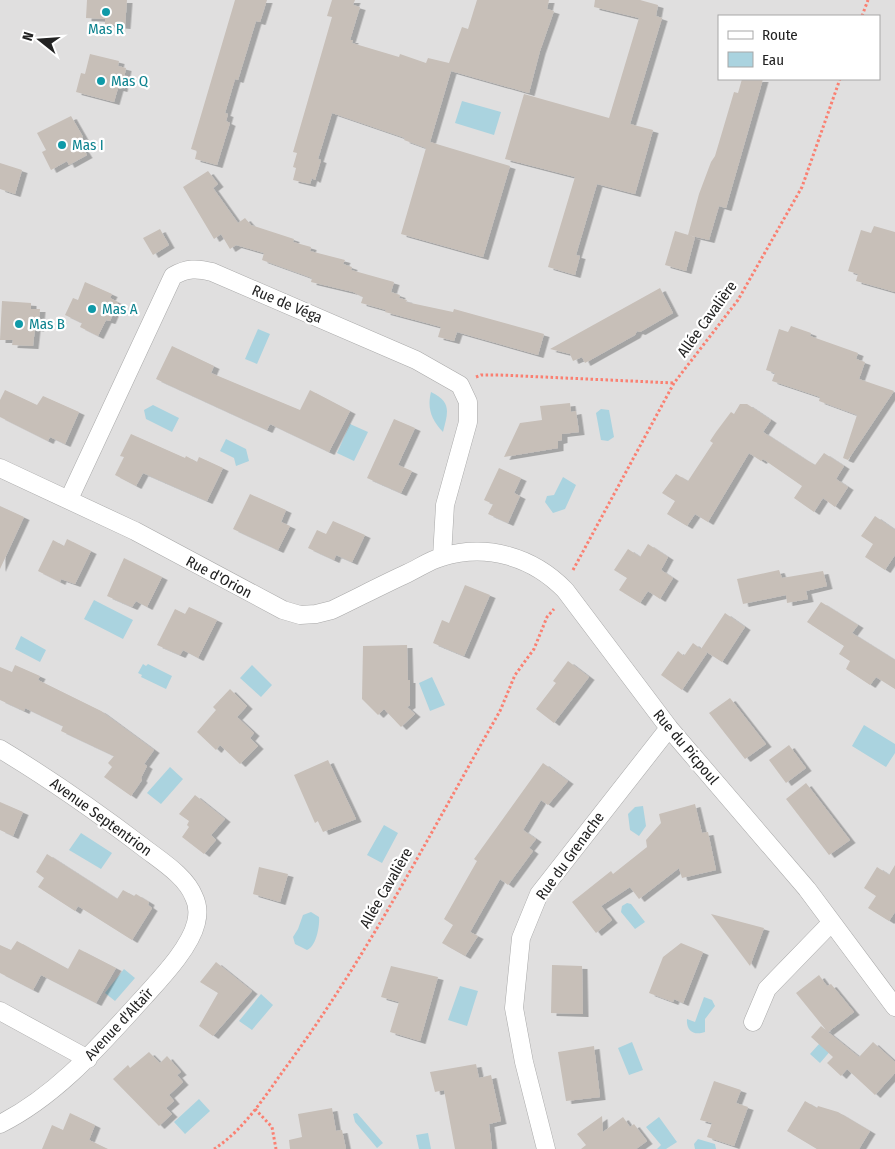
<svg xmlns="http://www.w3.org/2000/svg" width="895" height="1149" viewBox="0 0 895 1149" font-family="'Fira Sans Condensed',sans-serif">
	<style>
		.residential { fill: #e0dfdf; fill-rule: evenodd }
		.water { fill: #aad3df }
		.building { fill: #c7bfb8; filter: url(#shadow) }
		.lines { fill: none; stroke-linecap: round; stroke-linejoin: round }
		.street-casing { stroke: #a9a9a9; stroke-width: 19 }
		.path { stroke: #fa8072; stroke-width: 3; stroke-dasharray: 2.5 2.5; stroke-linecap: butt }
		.street { stroke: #fff; stroke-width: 18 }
		.culture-dot { fill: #0f9aa8; stroke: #fff; stroke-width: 2 }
		.labels { text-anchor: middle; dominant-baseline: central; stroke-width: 4.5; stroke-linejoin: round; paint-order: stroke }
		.culture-label { font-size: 15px; fill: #0d838f; stroke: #fff; text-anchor: start }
		.street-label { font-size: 15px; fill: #222; stroke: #fff }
	</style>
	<defs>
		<filter id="shadow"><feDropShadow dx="5.5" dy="3" stdDeviation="0" flood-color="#0004"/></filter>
	</defs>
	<rect width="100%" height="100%" fill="#f2efe9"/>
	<path class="residential" d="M0,0H895V1149H0ZM719,16H879V79H719Z"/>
	<path class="water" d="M462,101L501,112L494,135L455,123Z
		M258,329L270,334L257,364L245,359Z
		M431,392C452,402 448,412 443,432C431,419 427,408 431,392Z
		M153,405L179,418L172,432L146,419L144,410Z
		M601,409L609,410L614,437L608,441L601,440L596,413Z
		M350,424L368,432L354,461L337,453Z
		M226,439L246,449L249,461L236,466L234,458L220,451Z
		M563,477L576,485L565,509L553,513L545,502L547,496L554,495Z
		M94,600L133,620L123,639L84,619Z
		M21,636L46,650L40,662L15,649Z
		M143,664L146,666L148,664L172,676L166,689L141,677L142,675L138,673Z
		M252,665L272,685L261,697L240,678Z
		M432,677L445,705L430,711L419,683Z
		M864,725L895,744V753L886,767L852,746Z
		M170,767L183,779L161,804L147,793Z
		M643,806L646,826L639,836L630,830L628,814L635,807Z
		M384,825L398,833L382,863L367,855Z
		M81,833L112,853L101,869L69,850Z
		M627,903L631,904L645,922L635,929L621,912L622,906Z
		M311,912L319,917C320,926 316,947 307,950L295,944L293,937L298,929L303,915Z
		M124,969L135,978L115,1001L105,993Z
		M460,986L478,991L467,1026L448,1020Z
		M261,994L273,1005L252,1030L239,1021Z
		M704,997L712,1000L715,1006L705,1019V1032C694,1036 686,1031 687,1019L695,1022Z
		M828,1034L838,1042L820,1063L810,1054Z
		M632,1042L643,1070L629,1075L618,1048Z
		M199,1099L210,1111L185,1134L174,1122Z
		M357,1113L383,1143L377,1148L355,1122L353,1114Z
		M659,1117L677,1142L666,1149H657L661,1145L646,1127Z
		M428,1133L431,1149H419L416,1135Z
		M698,1139L715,1144L716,1149H695L694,1144Z"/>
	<path class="building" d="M87,0H127L125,26L105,24V19L86,18Z
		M235,0H267L260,22L256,21L238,80L235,79L225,113L228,114L226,121L230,123L217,165L195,159L197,151L191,149Z
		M332,0H355L353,5L360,7L350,40H353L352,43L399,57L400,54L426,63L428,58L449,63L462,27L468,29L477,0H549L547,9L554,11L540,51L529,93L451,71L430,142L510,166L483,257L401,234L426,148L404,140L405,138L332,113L318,159L321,160L315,180L312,178L310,184L293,180L296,168L293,167L297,153L293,152L332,17L327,16Z
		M595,0H640L658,5L656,16L662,18L630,124L653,130L635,194L597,184L576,255L580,256L575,275L548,267L575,177L505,159L524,94L609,118L639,18L594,7Z
		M90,54L119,61L118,66L126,68L122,89L118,88L114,102L76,92L81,73L85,74Z
		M742,79H763L726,208L719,206L709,240L688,235L699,194L711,162L715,156L734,92L738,93Z
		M71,116L83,137L78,140L87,155L69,165L67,161L51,170L42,152L46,150L37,133Z
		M0,163L22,170L15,194L0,189Z
		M208,171L218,184L213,188L238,223L245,218L251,225L294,239L293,242L311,247L310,251L345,260L343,264L352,267L351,270L394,282L391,292L400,295L399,298L407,300L406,302L453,312L454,309L544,334L538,355L457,332L454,341L438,337L441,327L385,312L386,310L361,303L363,297L353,292L311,282L312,278L262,260L264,253L236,245L230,249L221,234L214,239L183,187Z
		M874,226L895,232V292L856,281L858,274L848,271L861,230L871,233Z
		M160,229L169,245L153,255L143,238Z
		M675,231L695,237L686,271L665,265Z
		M85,282L112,294L110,298L118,302L110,321L106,320L98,336L80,327L82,323L65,315L73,298L78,300Z
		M660,288L673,313L640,332L637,331L635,335L601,354L585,363L582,357L573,361L570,354L550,349Z
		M2,301L31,303V309H40L38,329L35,328L33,346L12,345L13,340H0Z
		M791,326L811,333L810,336L858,353L856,359L865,362L859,379L894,391L848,460L843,458L857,415L819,401L820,397L772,381L775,373L766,370L779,329L788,332Z
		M172,346L214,366L211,373L300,410L310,390L350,411L329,452L270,424L267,430L156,379Z
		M5,390L37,405L43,396L79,412L65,444L50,437L48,441L0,417V400Z
		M570,403L571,412L576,411L579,432L562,434V440L558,441V448L504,457L520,423L542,420L540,406Z
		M740,404H747L771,420L763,432L803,458L815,465L824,453L844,466L836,479L848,487L835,507L823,498L814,512L794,498L802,486L763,459L761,461L749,453L708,522L695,514L687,526L667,514L675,501L662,493L676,474L688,481L713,443L710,441L716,432L731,412L734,414Z
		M394,419L415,428L398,465L412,471L401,493L367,478Z
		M131,434L185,458L186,456L197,462L199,457L223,468L207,501L143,473L136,486L115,475L124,457L120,456Z
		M499,468L521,478L514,493L520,496L508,523L488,514L493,504L484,500Z
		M250,494L286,510L281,522L290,526L278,550L233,529Z
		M0,506L24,517L0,569Z
		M875,516L895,530V555L885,570L865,557L873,544L861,536Z
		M333,521L365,535L352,562L336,555L334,560L308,548L317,530L326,534Z
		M67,539L91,551L75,584L61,579L60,582L38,571L53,540L64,546Z
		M648,544L668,557L661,570L673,578L660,599L648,591L640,603L619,590L627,578L614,570L628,549L640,557Z
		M124,558L162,577L147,607L136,601L132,607L107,596Z
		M779,570L782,578L823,571L827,586L806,591L808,599L787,603L786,595L743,604L737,579Z
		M465,585L490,595L464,656L433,643L442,620L449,623Z
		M821,602L858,625L852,633L895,660V689L876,677L870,685L846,669L850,661L839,654L844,646L807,622Z
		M189,607L217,620L198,658L183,650L180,655L157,645L175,609L185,614Z
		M725,613L745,627L722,662L705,651L707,653L682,690L661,675L678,651L684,656L693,643L701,649Z
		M407,645L408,680H410V705L407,707L415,714L401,727L384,709L378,715L362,699L363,646Z
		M568,661L589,677L554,723L536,709L556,683L553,681Z
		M15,665L40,676L38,680L101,711L154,750L144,764L147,766L141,778L142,780L131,796L104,777L112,767L108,763L114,756L61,731L63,726L25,708L24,711L0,700V667L12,672Z
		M230,689L247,706L237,717L254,733L250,738L258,746L240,764L220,745L216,750L197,732L216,710L213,707Z
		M730,698L766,744L745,759L709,713Z
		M789,745L806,768L786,783L769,760Z
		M328,760L356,819L323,832L318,821L315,823L294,775Z
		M543,763L568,781L548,805L541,800L523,830L536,839L529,848L533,851L508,885L500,879L470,932L478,936L465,956L442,943L453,925L444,919L477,861L474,859Z
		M806,783L850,840L829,855L786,799Z
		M195,795L225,819L211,835L216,840L204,854L182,837L189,827L187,825L189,821L179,814Z
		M0,802L23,812L13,836L0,830Z
		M695,804L702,833L708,832L716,870L682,878L679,868L639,899L630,887L601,906L612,920L596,933L572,902L611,871L613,874L647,847L646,840L661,823L659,814Z
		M47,854L117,899L123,890L134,896L136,894L149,902L148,905L152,908L132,940L78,906L75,911L38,887L44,878L36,872Z
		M895,865V912L889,921L868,908L876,896L864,888L877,867L889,875Z
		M259,867L288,874L280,902L253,894Z
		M711,914L764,928L750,966Z
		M17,941L68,969L79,949L116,968L96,1003L41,975L33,990L0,973V945L11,950Z
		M681,943L703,952L683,1003L674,999L673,1002L649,993L663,957Z
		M216,962L252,991L213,1036L199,1026L218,993L200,982Z
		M552,965L582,966L583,1014L551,1013Z
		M391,966L438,977L420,1041L390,1032L399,1002L381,997Z
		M819,975L827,986L831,984L854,1012L828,1032L859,1057L873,1042L895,1062V1073L875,1095L847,1069L841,1076L827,1063L833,1057L811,1037L821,1026L826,1030L796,993Z
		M594,1046L600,1097L566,1101L558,1052Z
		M149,1052L160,1063L167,1056L181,1072L177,1075L183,1082L169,1095L174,1101L166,1108L172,1114L159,1126L113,1079L128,1065L130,1068Z
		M476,1064L479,1078L491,1075L501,1121L489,1124L492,1149H455L444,1090L435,1092L430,1072Z
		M714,1081L741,1090L736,1103L748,1107L734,1146L707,1137L712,1123L700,1120Z
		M805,1101L817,1108L818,1106L838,1112L870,1131L859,1149H817L787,1131Z
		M332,1108L336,1131L342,1130L346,1149H290L289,1140L302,1137L298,1114Z
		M70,1113L95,1125L89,1140L108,1149H42L52,1125L63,1130Z
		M602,1116L603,1132L623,1117L630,1127L634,1124L647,1141L636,1149H581L586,1145L577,1134Z"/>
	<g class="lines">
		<defs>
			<path id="street" d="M0,468L135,531L283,610L300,615L316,614L332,610C357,598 382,585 408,573C419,568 430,560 442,557C487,543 533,557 565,590L669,728L807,889L895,1007
				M69,499L173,276C187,268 197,268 212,272L416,360L460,385L468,402V422L445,505L442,557
				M0,749C50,779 97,812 143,847C161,861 186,876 194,897C198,905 198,915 196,923C190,948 161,978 144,997C101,1044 58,1095 0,1124
				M0,1011L88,1059
				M753,1022L767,989L831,923
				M546,1149L524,1062L514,1008L521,938L539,894L669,728"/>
		</defs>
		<use href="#street" class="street-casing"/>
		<path class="path" d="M862,16L868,0
			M476,377L481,375H500L674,383
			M573,570L674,383L738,300L802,187L840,79
			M255,1109L272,1127L276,1149
			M214,1149C244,1130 265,1096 286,1067C368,956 431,831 500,711L515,675L534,649L547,617L554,609"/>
		<use href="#street" class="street"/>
	</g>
	<g class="culture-dot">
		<circle cx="106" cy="12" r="5"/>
		<circle cx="101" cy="81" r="5"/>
		<circle cx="62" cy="145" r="5"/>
		<circle cx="92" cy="309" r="5"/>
		<circle cx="19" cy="324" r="5"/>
	</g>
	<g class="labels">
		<g class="culture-label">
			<text x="106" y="29" text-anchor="middle">Mas R</text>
			<text x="111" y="81">Mas Q</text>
			<text x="72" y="145">Mas I</text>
			<text x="102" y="309">Mas A</text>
			<text x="29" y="324">Mas B</text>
		</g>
		<g class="street-label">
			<text transform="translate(287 304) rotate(23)">Rue de Véga</text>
			<text transform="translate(707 319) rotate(-54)">Allée Cavalière</text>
			<text transform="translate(219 577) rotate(28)">Rue d'Orion</text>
			<text transform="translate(686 747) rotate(50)">Rue du Picpoul</text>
			<text transform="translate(101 817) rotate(36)">Avenue Septentrion</text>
			<text transform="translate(570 856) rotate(-54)">Rue du Grenache</text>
			<text transform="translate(386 888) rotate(-60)">Allée Cavalière</text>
			<text transform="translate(119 1024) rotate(-47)">Avenue d'Altaïr</text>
		</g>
	</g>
	<rect x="718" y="15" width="162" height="65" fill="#ffffff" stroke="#a7a7a7"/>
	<rect x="728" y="31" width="25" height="8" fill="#ffffff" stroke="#a7a7a7"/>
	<text x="762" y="40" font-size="15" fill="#222222">Route</text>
	<rect x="728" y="52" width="25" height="15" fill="#aad3df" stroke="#a7a7a7"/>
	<text x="762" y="65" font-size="15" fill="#222222">Eau</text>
	<g transform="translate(40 40) rotate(287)" stroke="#ffffff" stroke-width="4" paint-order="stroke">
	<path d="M0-4L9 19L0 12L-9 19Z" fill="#222222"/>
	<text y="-8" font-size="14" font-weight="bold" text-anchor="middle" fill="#222222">N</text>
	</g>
</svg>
